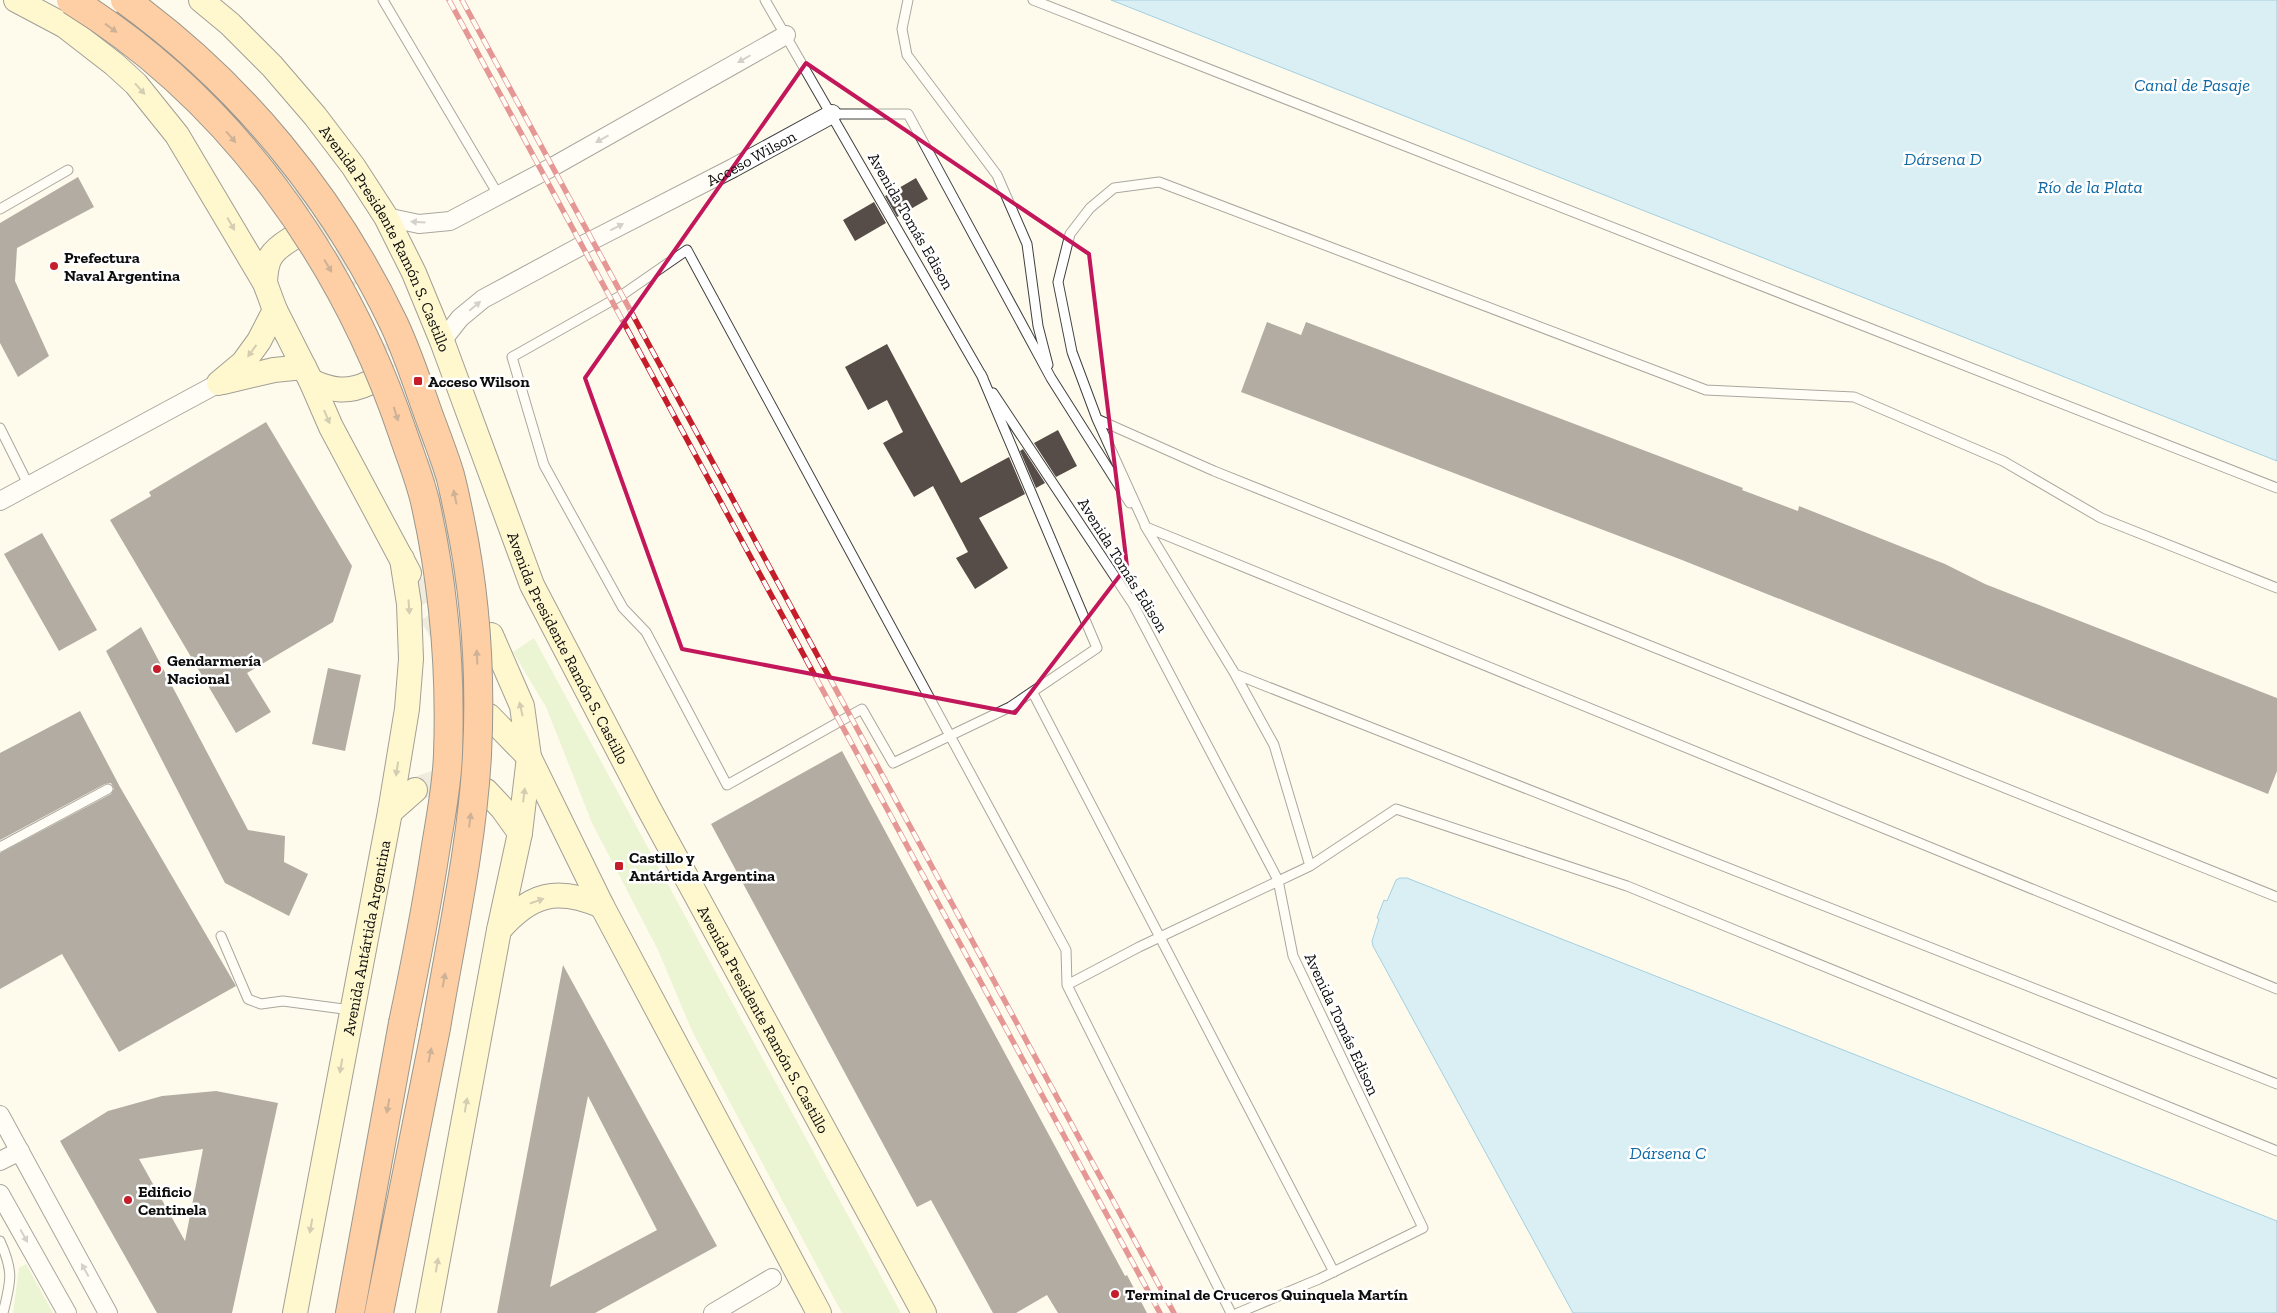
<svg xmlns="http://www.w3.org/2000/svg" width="2277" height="1313" viewBox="0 0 2277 1313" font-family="'Zilla Slab',serif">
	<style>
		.green { fill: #d3ecb4 }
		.water { fill: #aee0fa; stroke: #3099d5 }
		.building { fill: #564d48; fill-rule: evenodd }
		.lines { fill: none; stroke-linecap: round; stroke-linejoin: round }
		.secondary-tunnel { stroke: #dbd7cb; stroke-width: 24; stroke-dasharray: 24 12; stroke-linecap: butt }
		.lane-casing { stroke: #404040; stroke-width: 11 }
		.street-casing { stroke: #404040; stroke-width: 20 }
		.secondary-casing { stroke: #2f2f2f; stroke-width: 26 }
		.highway-casing { stroke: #1e1e1e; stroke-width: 30 }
		.lane { stroke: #fff; stroke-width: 9 }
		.street { stroke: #fff; stroke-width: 18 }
		.secondary { stroke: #fff2a7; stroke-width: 24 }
		.highway { stroke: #fd974d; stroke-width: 28 }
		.rail-casing { stroke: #c51d2a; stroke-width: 5.5 }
		.rail { stroke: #fff; stroke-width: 4; stroke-dasharray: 11; stroke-linecap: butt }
		.highway-bridge-casing { stroke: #1e1e1e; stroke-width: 30; stroke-linecap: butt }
		.highway-bridge { stroke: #fd974d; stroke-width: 28 }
		.oneway { fill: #915930 }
		.oneway2 { fill: #9e9e9e }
		.oneway3 { fill: #9e9669 }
		.marked { fill: none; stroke: #c2185b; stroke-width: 4; stroke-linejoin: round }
		.poi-dot { fill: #c51d2a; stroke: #fff; stroke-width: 2 }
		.labels { text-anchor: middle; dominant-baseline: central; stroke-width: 5; stroke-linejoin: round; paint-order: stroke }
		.street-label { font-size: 16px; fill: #0d0d0d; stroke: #fff }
		.poi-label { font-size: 16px; font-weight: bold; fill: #0d0d0d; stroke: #fff; text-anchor: start }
		.water-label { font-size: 18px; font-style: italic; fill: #0f69a5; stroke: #fff }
	</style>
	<rect width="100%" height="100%" fill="#fffbec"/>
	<path class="green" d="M534,638L901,1313H842L692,1031L658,950L592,823L546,707L513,652Z
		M26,1264L53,1313H13L19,1268Z"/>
	<path class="water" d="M1111,0H2277V461Z
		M1400,878H1407L2277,1221V1313H1573L1373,946L1372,941L1379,919L1377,918L1384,900L1387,901L1396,880Z"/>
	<path class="building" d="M78,177L94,207L17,248L15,281L49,356L18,377L0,343V223Z
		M916,178L928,199L897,217L885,196Z
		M874,202L886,223L855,241L843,220Z
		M1267,322L1301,335L1306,322L1743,488L1742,490L1798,511L1799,506L1945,564L1985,584L2277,698V771L2268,794L1682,560L1241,392Z
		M887,344L961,483L1009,457L1025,494L979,518L1008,568L975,589L956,558L968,552L933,486L914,497L883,443L903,432L887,400L868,410L845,367Z
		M266,422L352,566L333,622L247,673L271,712L236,733L110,520L151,496L149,492Z
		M1058,430L1077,466L1056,477L1034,443Z
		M1023,449L1045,483L1036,488L1020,451Z
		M42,533L97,630L59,651L4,554Z
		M141,627L248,830L285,836L284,862L308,874L289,916L225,883L106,651Z
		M328,668L361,675L345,751L312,744Z
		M80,711L120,787L236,986L119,1052L62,954L0,989V853L111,794L114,789L111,783L105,784L0,840V753Z
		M842,751L1125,1276L1127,1275L1147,1313H1058L1047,1295L1016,1313H993L931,1200L917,1207L711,824Z
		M563,965L717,1246L595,1313H497ZM588,1096L657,1230L550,1287Z
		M216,1091L278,1103L232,1313H157L60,1141L108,1111L162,1096ZM203,1149L185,1241L139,1159Z"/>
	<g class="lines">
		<path class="secondary-tunnel" d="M198,84C241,124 279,169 313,216C329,238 345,259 358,283
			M370,381L381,368L389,345
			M419,424C438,479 442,540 465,594
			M413,583L479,698
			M415,790C446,776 455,779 486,791"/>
		<defs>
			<path id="lane" d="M383,0L499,196
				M765,0L983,378
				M908,0L902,29L907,55L997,175L1027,244L1038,326L1048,365
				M1033,0L2277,488
				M832,114H908L1051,378L1130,503
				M0,209L68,170
				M981,374L1097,648L1010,707L893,763L862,709L727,785L646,632L623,608L544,465L512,357L622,295L687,250L1066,950L1067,985L1231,1313
				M993,393L1133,604L1278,880L1293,956L1423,1228L1319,1279L1238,1313
				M1097,419L1214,471L2277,897
				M0,428L29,486
				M1145,526L1235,674L1274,745L1310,866
				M2277,588L2101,518L2003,461L1854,397L1706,390L1159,182L1114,188L1090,208L1070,234L1058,282L1072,352L1097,419L1146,527L2277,989
				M1235,674L2277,1084
				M1033,693L1334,1272
				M0,847L108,789
				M221,936L248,999L261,1004L283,1001L351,1010
				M1067,985L1139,947L1310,866L1396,809L1627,886L2277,1151
				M0,1241C14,1272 11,1281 3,1313"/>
			<g id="street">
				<path d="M386,217L419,224L450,221L554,166L786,35"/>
				<path id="s1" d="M442,341L460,318L483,299L581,246L733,168L832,114"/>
				<path d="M0,501L219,383"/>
				<path d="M0,1115L108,1313"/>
				<path d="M0,1161L20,1151"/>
				<path d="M0,1194L67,1313"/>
				<path d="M713,1313L772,1278"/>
			</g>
			<g id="secondary">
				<path d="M16,0L65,26L114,64L136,84L177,135L265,283L275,310L311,381L331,427L409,573"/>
				<path id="s2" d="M201,0L230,24L272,66L315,116L353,166L386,217L414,273L442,341L532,585L648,807L924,1313"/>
				<path d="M265,283C266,259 270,252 291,239"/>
				<path d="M311,381C332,391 348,393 369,383"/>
				<path d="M223,382L274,370L304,367"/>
				<path d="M219,383L243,363L259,341L275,310"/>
				<path d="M489,716L529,757L602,906L819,1313"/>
				<path d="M486,791L502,808L520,833"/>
				<path d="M390,812L415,790"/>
				<path d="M499,930C531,893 557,887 602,906"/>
				<path id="s3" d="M295,1313L390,812L407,709L411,659L409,604L402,559"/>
				<path d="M428,1313L499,930L520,833L529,757L522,706L491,635"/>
			</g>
			<path id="highway" d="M350,1313L403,1023
				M379,1313L436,1028"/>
		</defs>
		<use href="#lane" class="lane-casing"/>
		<use href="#street" class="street-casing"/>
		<use href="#secondary" class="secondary-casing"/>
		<use href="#highway" class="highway-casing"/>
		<use href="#lane" class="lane"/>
		<use href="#street" class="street"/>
		<use href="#secondary" class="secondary"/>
		<use href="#highway" class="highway"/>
		<defs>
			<path id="rail" d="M449,0L1160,1313
				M462,0L1174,1313"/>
		</defs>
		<use href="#rail" class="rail-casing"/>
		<use href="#rail" class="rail"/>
		<defs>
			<path id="highway-bridge" d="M71,0C230,98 344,259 403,434C411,458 421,482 426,506C444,588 451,671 448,754C447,787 440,820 435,852C426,910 415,966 403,1023
				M125,0C240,83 333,196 394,324C408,354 418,385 429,416C436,435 444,455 450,475C454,490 457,505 460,520C476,597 481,676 477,755C472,847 451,938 436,1028"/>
		</defs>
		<use href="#highway-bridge" class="highway-bridge-casing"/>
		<use href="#highway-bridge" class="highway-bridge"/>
	</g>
	<defs><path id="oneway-solid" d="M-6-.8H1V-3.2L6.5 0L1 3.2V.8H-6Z" transform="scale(1.25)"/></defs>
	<g class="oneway">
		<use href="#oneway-solid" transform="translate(111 28) rotate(36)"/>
		<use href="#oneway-solid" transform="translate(231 137) rotate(49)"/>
		<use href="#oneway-solid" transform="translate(328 266) rotate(60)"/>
		<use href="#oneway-solid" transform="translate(396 414) rotate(72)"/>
		<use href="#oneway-solid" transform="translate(455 497) rotate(-102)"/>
		<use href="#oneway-solid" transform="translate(477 657) rotate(-93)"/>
		<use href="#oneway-solid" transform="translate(470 820) rotate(-83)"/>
		<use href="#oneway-solid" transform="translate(444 980) rotate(-80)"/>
		<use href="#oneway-solid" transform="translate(430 1055) rotate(-78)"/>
		<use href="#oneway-solid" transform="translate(388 1106) rotate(100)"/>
	</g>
	<g class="oneway2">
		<use href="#oneway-solid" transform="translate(744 59) rotate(150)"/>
		<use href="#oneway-solid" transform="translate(602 139) rotate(151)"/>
		<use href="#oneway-solid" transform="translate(418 222) rotate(-176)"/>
		<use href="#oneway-solid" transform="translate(617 227) rotate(-27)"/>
		<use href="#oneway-solid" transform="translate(475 306) rotate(-40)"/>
		<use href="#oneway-solid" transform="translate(24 1236) rotate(61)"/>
		<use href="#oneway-solid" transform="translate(85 1270) rotate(-119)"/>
	</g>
	<g class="oneway3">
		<use href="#oneway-solid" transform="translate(140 89) rotate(48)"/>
		<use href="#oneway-solid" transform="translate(231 224) rotate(60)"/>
		<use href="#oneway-solid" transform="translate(252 351) rotate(126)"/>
		<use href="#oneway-solid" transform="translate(327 417) rotate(67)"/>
		<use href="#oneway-solid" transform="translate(409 607) rotate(86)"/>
		<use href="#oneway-solid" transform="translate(521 709) rotate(-103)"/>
		<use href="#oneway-solid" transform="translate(397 769) rotate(99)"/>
		<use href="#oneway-solid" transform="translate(524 795) rotate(-83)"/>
		<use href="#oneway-solid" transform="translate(537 901) rotate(-19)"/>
		<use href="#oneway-solid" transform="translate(341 1066) rotate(100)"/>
		<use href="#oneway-solid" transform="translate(466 1105) rotate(-80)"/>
		<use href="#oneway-solid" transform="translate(311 1226) rotate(100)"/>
		<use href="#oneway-solid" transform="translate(437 1265) rotate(-80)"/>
	</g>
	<path d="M0 0H2277V1313H0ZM806,63L1089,254L1127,566L1015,713L682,649L585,378Z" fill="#fffbec" fill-opacity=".55" fill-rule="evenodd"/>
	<path class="marked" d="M806,63L1089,254L1127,566L1015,713L682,649L585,378Z"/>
	<g class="poi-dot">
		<circle cx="54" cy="266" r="5"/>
		<rect x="413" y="376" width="10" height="10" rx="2.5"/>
		<circle cx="157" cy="669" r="5"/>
		<rect x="614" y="861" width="10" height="10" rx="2.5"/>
		<circle cx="128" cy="1200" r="5"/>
		<circle cx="1115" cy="1294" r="5"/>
	</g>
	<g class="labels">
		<g class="street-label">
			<text stroke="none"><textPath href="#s1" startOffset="362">Acceso Wilson</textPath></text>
			<text transform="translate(911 221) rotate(60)">Avenida Tomás Edison</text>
			<text stroke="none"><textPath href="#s2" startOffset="305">Avenida Presidente Ramón S. Castillo</textPath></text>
			<text transform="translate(1123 565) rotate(58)">Avenida Tomás Edison</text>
			<text stroke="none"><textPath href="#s2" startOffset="755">Avenida Presidente Ramón S. Castillo</textPath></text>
			<text stroke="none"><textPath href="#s3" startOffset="382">Avenida Antártida Argentina</textPath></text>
			<text stroke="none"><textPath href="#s2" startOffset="1175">Avenida Presidente Ramón S. Castillo</textPath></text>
			<text transform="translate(1342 1024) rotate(65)">Avenida Tomás Edison</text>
		</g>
		<g class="poi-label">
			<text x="64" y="257">Prefectura<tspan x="64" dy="18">Naval Argentina</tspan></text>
			<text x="428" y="381">Acceso Wilson</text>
			<text x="167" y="660">Gendarmería<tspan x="167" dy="18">Nacional</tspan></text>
			<text x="629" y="857">Castillo y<tspan x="629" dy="18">Antártida Argentina</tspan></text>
			<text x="138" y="1191">Edificio<tspan x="138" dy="18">Centinela</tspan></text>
			<text x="1125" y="1294">Terminal de Cruceros Quinquela Martín</text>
		</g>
		<g class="water-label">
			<text x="2192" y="85">Canal de Pasaje</text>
			<text x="1943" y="159">Dársena D</text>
			<text x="2090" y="187">Río de la Plata</text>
			<text x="1668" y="1153">Dársena C</text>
		</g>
	</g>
</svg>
